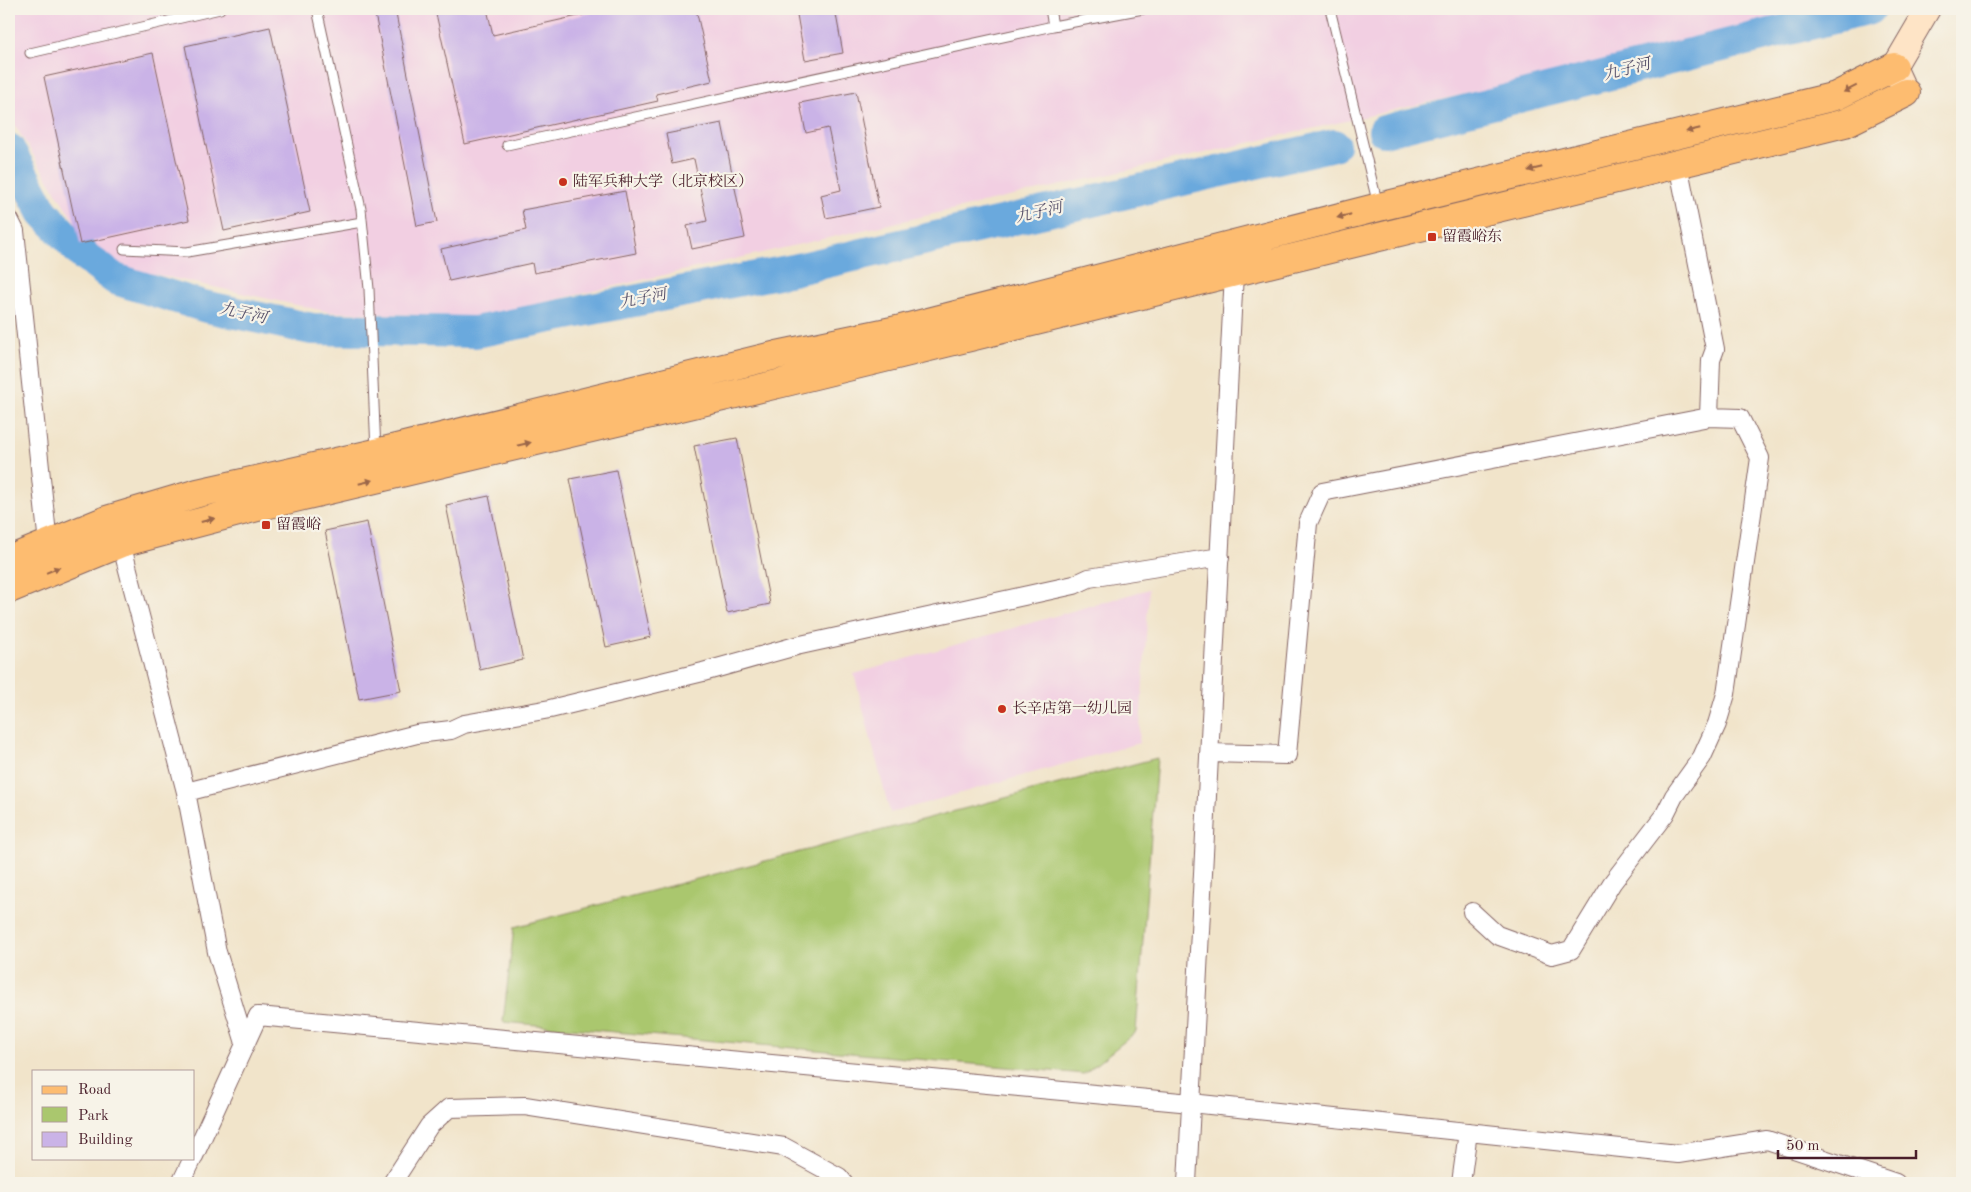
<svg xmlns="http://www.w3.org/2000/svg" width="1971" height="1192" viewBox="0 0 1971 1192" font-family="'Old Standard TT','Noto Serif SC',serif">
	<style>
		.built { fill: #f2cfe2 }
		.green { fill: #aac76e; stroke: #7a734c }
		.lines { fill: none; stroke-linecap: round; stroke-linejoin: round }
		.river { stroke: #6aa9dd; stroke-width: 32 }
		.building { fill: #cab3e7 }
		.lane-casing { stroke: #846463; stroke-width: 11 }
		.street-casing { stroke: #846463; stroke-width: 20 }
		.secondary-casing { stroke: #846463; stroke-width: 26 }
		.primary-casing { stroke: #846463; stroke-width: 30 }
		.lane { stroke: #fff; stroke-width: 9 }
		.street { stroke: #fff; stroke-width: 18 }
		.secondary { stroke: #fee4c6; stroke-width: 24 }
		.primary { stroke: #fdbc70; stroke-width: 28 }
		.oneway { fill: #9b664a }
		.poi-dot { fill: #c8321e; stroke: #f7f3e8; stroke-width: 2 }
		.labels { text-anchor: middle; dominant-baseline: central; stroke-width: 4.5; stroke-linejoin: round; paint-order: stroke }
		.poi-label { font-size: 15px; fill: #4a1f2b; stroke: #f7f3e8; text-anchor: start }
		.water-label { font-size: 16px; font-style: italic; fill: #554f69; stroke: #f7f3e8 }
	</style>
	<rect width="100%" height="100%" fill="#f7f3e8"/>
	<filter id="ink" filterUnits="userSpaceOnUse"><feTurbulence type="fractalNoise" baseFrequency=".02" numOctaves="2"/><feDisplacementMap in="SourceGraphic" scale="10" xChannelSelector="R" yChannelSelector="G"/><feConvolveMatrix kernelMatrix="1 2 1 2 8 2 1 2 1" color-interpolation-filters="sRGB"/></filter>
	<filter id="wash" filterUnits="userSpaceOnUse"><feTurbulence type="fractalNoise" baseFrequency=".0096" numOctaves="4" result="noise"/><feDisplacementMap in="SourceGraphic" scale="20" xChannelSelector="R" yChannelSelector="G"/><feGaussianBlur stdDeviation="1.12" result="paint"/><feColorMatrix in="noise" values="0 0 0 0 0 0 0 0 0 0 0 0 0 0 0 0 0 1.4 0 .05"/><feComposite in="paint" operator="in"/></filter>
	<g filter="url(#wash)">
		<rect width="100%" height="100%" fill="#f1e4ca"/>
		<path class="built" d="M9,9H1841L478,317L329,312L131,269L90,247L9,116Z
			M1149,589L1139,743L890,813L854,674Z"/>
		<path class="green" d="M1157,758L1136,1032L1084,1074L503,1022L514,927Z"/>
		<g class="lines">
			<path class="river" d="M1384,131L1870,9
				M9,149L43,212L84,256L115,279L203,306L312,329L475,332L793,270L1334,145"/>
		</g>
		<g id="blocks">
			<path class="building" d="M374,9H395L437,222L417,226Z
				M435,9H487L493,35L591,13L590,9H696L712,81L656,94L658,101L465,144Z
				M796,9H835L843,53L805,60Z
				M270,27L310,212L224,231L185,46Z
				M153,53L189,220L80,244L44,77Z
				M856,92L879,207L826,218L821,195L841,190L828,128L806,133L800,103Z
				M722,123L745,238L692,249L687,226L707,221L694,159L672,164L666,134Z
				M625,191L636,253L534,273L532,263L449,281L441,249L526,230L522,210Z
				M737,438L770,604L727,613L694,446Z
				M616,470L651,637L606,647L570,479Z
				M489,496L523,660L480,670L446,505Z
				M367,522L401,691L359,699L325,531Z"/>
		</g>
	</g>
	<g filter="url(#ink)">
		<use href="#blocks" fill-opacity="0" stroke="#846463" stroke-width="1"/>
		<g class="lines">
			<defs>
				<path id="lane" d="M317,9L361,209L369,289L376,451
					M1050,9L1053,26
					M1330,9L1378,205
					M30,53L220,9
					M507,145L1053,26L1143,9
					M124,249L187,252L362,222"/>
				<path id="street" d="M1678,164L1715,349L1711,360L1709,417
					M9,219L15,231L48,544
					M121,543L186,792L217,952L245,1043
					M1209,753L1287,755L1308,523L1322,492L1709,417L1740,418L1760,458L1726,694L1717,724L1702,757L1674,796L1665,814L1612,883L1571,950L1552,955L1497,935L1472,912
					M186,792L417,734L451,730L464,724L550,709L703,672L796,646L1074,585L1089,578L1220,557
					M194,1156L258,1016L1191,1103L1678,1154L1767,1140L1896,1183
					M181,1183L193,1158
					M392,1183L429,1126L449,1108L525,1106L784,1147L839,1177L844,1183
					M1187,1183L1234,273
					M1461,1183L1468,1132"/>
				<path id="secondary" d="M1906,93L1894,67L1928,9"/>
				<path id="primary" d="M9,560L107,520L198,493L376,453L777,355L897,330L1379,207L1836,96L1894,67
					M9,589L121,543L265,505L782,383L1845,123L1906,93"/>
			</defs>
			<use href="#lane" class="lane-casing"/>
			<use href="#street" class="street-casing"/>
			<use href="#secondary" class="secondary-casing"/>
			<use href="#primary" class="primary-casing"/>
			<use href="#lane" class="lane"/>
			<use href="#street" class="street"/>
			<use href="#secondary" class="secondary"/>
			<use href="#primary" class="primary"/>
		</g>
		<defs><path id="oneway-solid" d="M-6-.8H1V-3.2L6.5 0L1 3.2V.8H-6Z" transform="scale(1.25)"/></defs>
		<g class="oneway">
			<use href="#oneway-solid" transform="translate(1850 89) rotate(154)"/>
			<use href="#oneway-solid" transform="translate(1693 130) rotate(166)"/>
			<use href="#oneway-solid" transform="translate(1535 169) rotate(166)"/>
			<use href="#oneway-solid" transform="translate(1344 216) rotate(166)"/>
			<use href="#oneway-solid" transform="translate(524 444) rotate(-13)"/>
			<use href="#oneway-solid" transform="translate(366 482) rotate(-13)"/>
			<use href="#oneway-solid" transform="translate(208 520) rotate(-15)"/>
			<use href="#oneway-solid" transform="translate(53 570) rotate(-22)"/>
		</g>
	</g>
	<g class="poi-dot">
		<circle cx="563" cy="182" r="5"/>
		<rect x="1427" y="232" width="10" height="10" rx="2.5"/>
		<rect x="261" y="520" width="10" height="10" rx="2.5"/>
		<circle cx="1002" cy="709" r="5"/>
	</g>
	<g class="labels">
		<g class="poi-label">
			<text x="573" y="182">陆军兵种大学（北京校区）</text>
			<text x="1442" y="237">留霞峪东</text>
			<text x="276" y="525">留霞峪</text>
			<text x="1012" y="709">长辛店第一幼儿园</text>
		</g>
		<g class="water-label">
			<text transform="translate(1627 70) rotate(-14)">九子河</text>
			<text transform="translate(1039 213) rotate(-13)">九子河</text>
			<text transform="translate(643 299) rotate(-11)">九子河</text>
			<text transform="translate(243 314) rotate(12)">九子河</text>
		</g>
	</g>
	<rect width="1971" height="1192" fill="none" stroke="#f7f3e8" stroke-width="30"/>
	<rect x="32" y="1070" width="162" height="90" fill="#f7f3e8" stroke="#b29e9c"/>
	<rect x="42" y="1086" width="25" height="8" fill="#fdbc70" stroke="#b29e9c"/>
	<text x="78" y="1094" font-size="15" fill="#4a1f2b">Road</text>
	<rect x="42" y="1107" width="25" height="15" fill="#aac76e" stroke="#b29e9c"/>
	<text x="78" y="1120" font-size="15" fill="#4a1f2b">Park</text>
	<rect x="42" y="1132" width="25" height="15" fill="#cab3e7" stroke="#b29e9c"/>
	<text x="78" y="1144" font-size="15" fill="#4a1f2b">Building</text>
	<path d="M1778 1150v8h138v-8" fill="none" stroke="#4a1f2b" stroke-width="2.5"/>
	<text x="1786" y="1150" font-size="15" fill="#4a1f2b" stroke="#f7f3e8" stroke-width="4" paint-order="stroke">50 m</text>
</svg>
